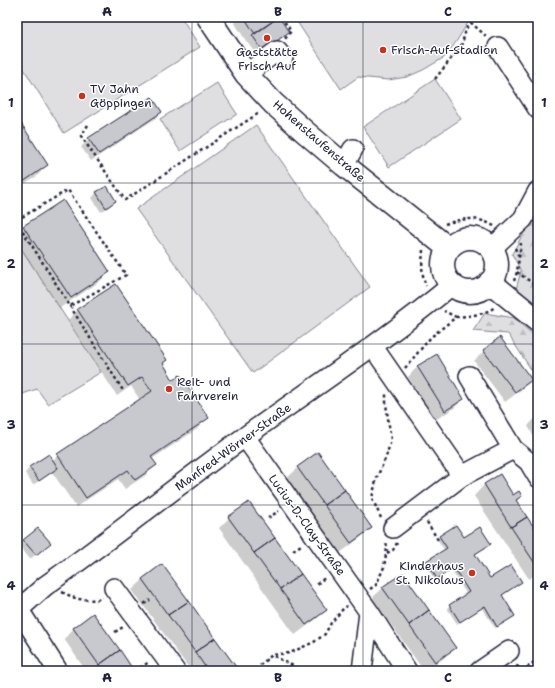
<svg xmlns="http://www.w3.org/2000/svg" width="555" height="688" viewBox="0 0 555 688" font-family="'Shantell Sans',sans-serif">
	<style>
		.forest { fill: url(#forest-firs); stroke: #80808e }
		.garden { fill: #dfdfe2; stroke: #80808e }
		.shadow { fill: #0003 }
		.building { fill: #c8c8cf; stroke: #22223b }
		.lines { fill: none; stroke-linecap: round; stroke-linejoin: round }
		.minor-casing { stroke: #22223b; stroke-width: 22 }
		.major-casing { stroke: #22223b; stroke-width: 25 }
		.path { stroke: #22223b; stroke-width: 2.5; stroke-dasharray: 3 3; stroke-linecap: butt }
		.minor { stroke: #fff; stroke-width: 19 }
		.major { stroke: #fff; stroke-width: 22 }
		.grid { fill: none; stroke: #22223b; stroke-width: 1; stroke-opacity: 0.55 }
		.poi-dot { fill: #c8321e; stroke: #fff; stroke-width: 1.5 }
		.labels { text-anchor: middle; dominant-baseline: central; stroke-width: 3; stroke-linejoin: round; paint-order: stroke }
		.poi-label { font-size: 12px; fill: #22223b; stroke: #fff; text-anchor: start }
		.street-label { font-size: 12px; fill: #22223b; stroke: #fff }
		.neatline { fill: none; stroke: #22223b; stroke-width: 1.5 }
		.grid-label { font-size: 13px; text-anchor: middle; font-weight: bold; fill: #22223b }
	</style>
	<defs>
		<pattern id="forest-firs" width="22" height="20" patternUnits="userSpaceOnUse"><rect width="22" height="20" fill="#dfdfe2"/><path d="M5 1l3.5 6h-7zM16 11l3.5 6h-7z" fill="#bfbfc3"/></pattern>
	</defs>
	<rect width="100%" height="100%" fill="#fff"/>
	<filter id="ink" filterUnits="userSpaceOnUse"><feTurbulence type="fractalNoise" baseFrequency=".025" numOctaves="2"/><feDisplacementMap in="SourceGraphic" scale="8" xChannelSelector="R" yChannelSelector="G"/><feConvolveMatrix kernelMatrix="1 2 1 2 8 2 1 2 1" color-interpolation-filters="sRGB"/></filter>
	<g filter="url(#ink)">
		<path class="forest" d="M538,206V308L516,289L521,271L512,254Z
			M485,313L514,318L538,339V380L508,334L473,331Z"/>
		<path class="garden" d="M17,17H181L200,47L64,133L17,58Z
			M294,17H470L469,21L456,42L445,57L423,70L407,77L388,80L358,77L341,89Z
			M435,79L461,119L389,167L363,127Z
			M217,83L237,114L180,151L160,119Z
			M256,125L370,287L253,373L136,209Z
			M17,242L101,372L48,404L37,389L17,396Z"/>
		<path class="shadow" d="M231,17H274L288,32L283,37L257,55L246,41Z
			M161,112L153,120L91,161L81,147L89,139Z
			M17,119L47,165L37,176L17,188Z
			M97,192L115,201L110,206L101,212L92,198Z
			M24,227L109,272L99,282L60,308L17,242V234Z
			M78,310L162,364L173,381L207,418L197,429L152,459L156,465L146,475L125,489L118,479L76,507L52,472L33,485L25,473L30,468L52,461L58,455L140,400L131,386L117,396L68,320Z
			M484,351L531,380L521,390L505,402L474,361Z
			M418,366L463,399L453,409L435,420L408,377Z
			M538,415V445L528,426Z
			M298,468L371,528L360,538L340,553L287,478Z
			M499,475L513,496H521L516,501L538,535V573L529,579L474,496L484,485Z
			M229,518L326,610L315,620L295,635L219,528Z
			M440,537L474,555L501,595L511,618L495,628L482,608L457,624L447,608L467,595L451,570L435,580L425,565L445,551L437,539Z
			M24,540L44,548L30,559L19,546Z
			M143,580L238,671H191L132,590Z
			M383,588L454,647L444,658L426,671H424L372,598Z
			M74,628L133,671H86L64,639Z
			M502,668L504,671H498Z"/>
		<path class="building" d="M244,17H275L276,19L255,34Z
			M279,17L289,32L263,51L252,35Z
			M152,97L162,112L99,154L88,138Z
			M17,117L48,165L17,186Z
			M107,186L116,201L106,208L96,192Z
			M63,200L110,272L71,298L23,226Z
			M116,284L167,360L163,363L173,380L180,375L209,418L151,457L157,465L135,480L128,470L86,498L57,454L152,391L142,377L128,386L77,309Z
			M500,337L532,380L515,392L483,350Z
			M437,354L464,399L445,411L417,366Z
			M318,452L345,490L324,505L297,467Z
			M49,454L58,468L39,481L29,467Z
			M500,474L513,495L519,491L522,496L516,500L527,517L511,527L484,484Z
			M345,490L372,528L351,543L324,505Z
			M249,502L275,538L254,553L228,517Z
			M527,517L538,533V568L511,527Z
			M456,525L464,537L480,527L491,544L475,554L490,578L511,565L522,582L502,595L515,616L497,627L485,606L460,622L449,605L469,592L454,568L437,579L426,561L447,548L439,536Z
			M38,528L51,543L36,555L23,540Z
			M275,538L301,574L280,589L254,553Z
			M162,564L189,601L168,615L142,579Z
			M403,573L429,610L409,625L382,587Z
			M301,574L327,610L306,625L280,589Z
			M189,601L215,638L195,652L168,615Z
			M429,610L456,648L435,662L409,625Z
			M93,613L120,650L99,665L73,628Z
			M215,638L239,671H208L195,652Z
			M120,650L134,671H104L99,665Z"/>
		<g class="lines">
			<defs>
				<path id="minor" d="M498,47L538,109
					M246,74L277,51L283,58
					M344,165L353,149
					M491,249L523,219L538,191
					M373,347L462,476L513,449
					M469,376L513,449L529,462L538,477
					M245,437L369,612L407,671
					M393,528L462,476
					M114,588L175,671
					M17,605L19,610L58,671
					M17,611L45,586C111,539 174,488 239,441C311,389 384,341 452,285
					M362,671L369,612
					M480,671L509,651"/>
				<path id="major" d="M208,17L246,74L273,103L304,131L344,165L448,248
					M443 265a27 27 0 1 1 54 0a27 27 0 1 1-54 0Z
					M490,282L538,321"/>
			</defs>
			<use href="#minor" class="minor-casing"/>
			<use href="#major" class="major-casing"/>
			<path class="path" d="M281,17L291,31L285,39
				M478,17L469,21L486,36
				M435,79L461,46L469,21
				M88,125L81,136L125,200L259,113
				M17,220L68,190L126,275L70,306L17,222
				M445,224C463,218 477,216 494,226
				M515,248L519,257
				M423,250C422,264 421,273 426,286
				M517,272L538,287
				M514,281L517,272L521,243
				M70,306L124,392
				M456,317C469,316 484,315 495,307
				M405,368L431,337L456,317L444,311
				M268,518L279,511
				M381,518L372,498L377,477L386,457L391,440L386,404V393
				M427,522L438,540
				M293,550L303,544
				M387,553L393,550L397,543
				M317,584L326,577
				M370,589L376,585L384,567L387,548L386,541
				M62,592L77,599L97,600L102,597
				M144,604L150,600
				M115,632L123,627
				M274,656L299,669L310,671L327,669L338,671
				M516,666L525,669L538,659
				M140,668L149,662
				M258,671L261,664L272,655L290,653L314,642L325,634L331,623L342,610L347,606"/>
			<use href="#minor" class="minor"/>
			<use href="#major" class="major"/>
		</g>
	</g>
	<path class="grid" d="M192,17V671M363,17V671M17,183H538M17,344H538M17,505H538"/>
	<g class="poi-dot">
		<circle cx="267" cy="38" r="4"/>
		<circle cx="383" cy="50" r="4"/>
		<circle cx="82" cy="96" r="4"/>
		<circle cx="169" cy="389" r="4"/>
		<circle cx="472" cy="573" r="4"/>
	</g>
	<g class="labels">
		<g class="poi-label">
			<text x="391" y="50">Frisch-Auf-Stadion</text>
			<text x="267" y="52" text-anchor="middle">Gaststätte<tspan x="267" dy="14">Frisch Auf</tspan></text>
			<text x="90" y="89">TV Jahn<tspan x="90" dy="14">Göppingen</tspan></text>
			<text x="177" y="382">Reit- und<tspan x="177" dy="14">Fahrverein</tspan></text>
			<text x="464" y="566" text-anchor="end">Kinderhaus<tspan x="464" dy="14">St. Nikolaus</tspan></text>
		</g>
		<g class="street-label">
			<text transform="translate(319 141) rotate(41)">Hohenstaufenstraße</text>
			<text transform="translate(233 447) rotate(-36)">Manfred-Wörner-Straße</text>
			<text transform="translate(307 525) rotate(54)">Lucius-D.-Clay-Straße</text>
		</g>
	</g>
	<rect width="555" height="688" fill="none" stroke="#fff" stroke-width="44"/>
	<rect x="22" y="22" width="511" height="644" class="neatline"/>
	<g class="grid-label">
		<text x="107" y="16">A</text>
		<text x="278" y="16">B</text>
		<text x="448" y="16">C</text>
		<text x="11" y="107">1</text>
		<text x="544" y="107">1</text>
		<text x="11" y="268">2</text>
		<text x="544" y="268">2</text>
		<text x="11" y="429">3</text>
		<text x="544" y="429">3</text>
		<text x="11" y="590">4</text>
		<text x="544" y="590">4</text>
		<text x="107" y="682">A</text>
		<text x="278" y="682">B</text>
		<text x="448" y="682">C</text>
	</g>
</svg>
